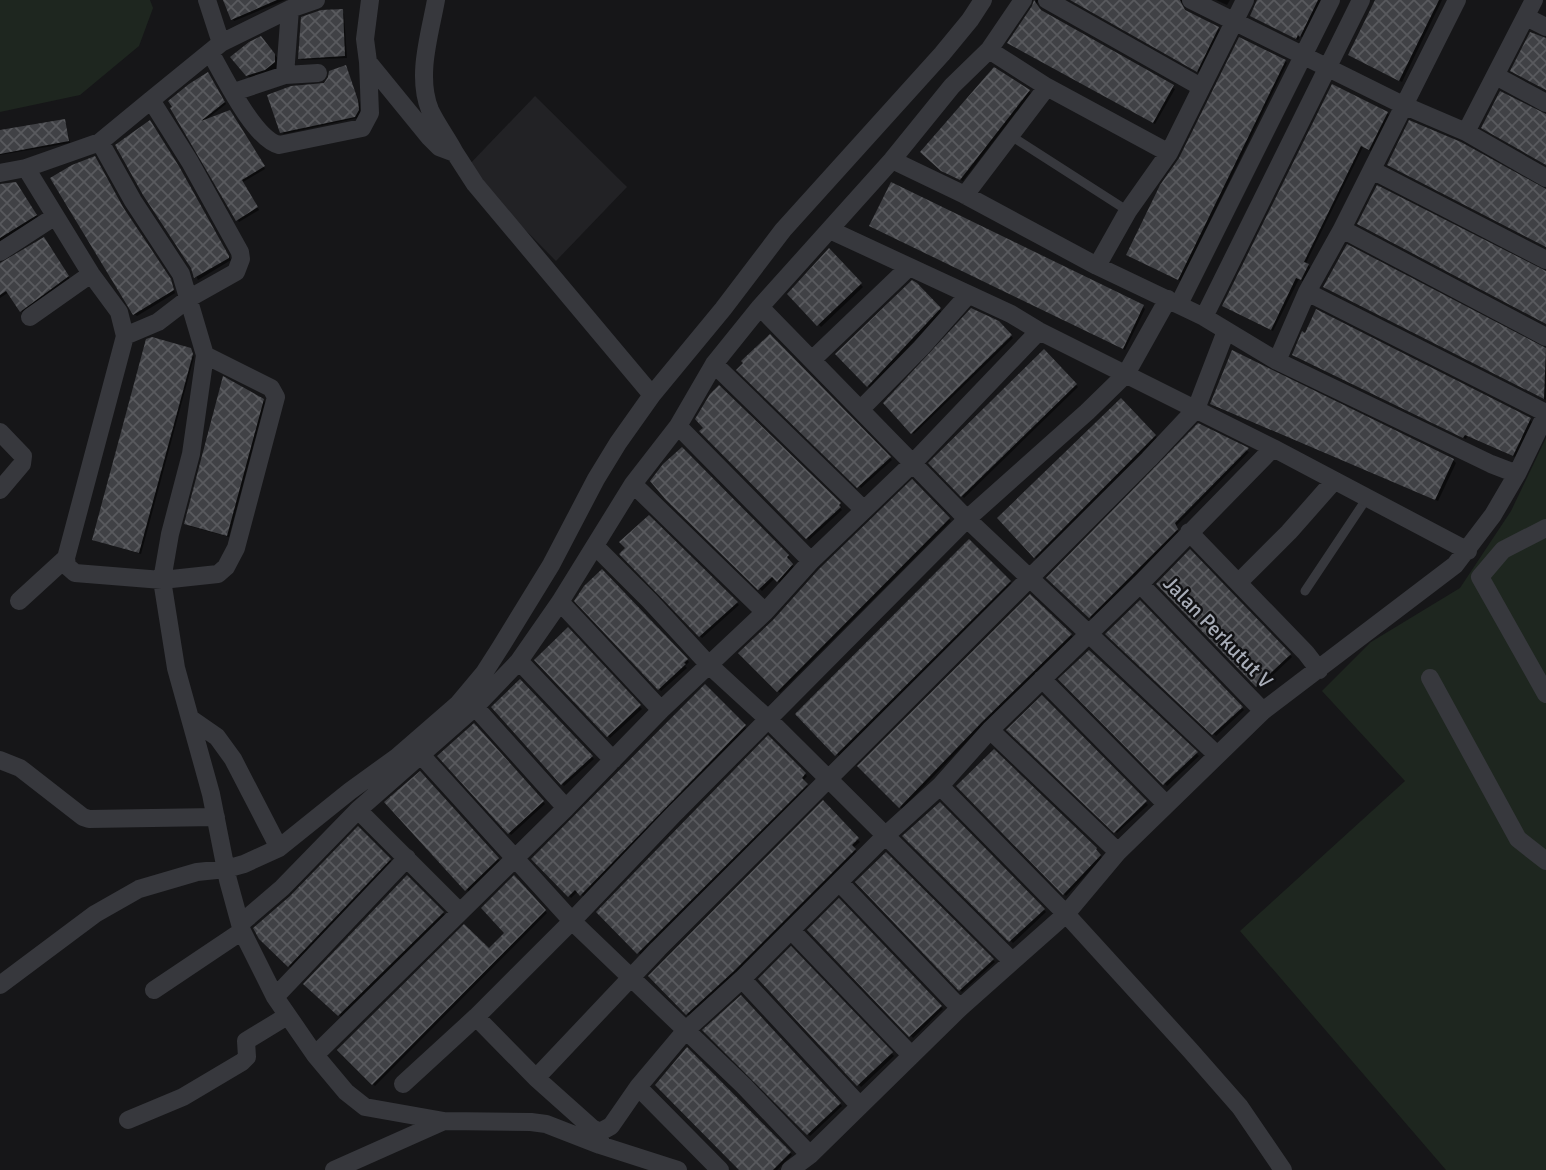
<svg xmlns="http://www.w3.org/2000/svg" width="1546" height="1170" viewBox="0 0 1546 1170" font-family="Signika,sans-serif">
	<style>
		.built { fill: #222225 }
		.grass { fill: #1e261f }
		.shadow { fill: #0007 }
		.building { fill: url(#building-cross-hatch) }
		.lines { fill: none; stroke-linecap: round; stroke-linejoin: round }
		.service { stroke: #37383d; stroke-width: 9 }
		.minor { stroke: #37383d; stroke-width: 18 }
		.labels { text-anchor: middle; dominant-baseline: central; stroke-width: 5; stroke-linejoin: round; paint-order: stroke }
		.street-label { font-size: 21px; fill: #a8adb8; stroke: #111113 }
	</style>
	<defs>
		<pattern id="building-cross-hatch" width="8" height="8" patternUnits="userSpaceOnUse" patternTransform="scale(1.75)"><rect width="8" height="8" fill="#404145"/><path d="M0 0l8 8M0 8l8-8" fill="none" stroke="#595a5e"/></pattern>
	</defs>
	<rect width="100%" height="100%" fill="#161618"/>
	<path class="built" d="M535,96L627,187L556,261L465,169Z"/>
	<path class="grass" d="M0,0H150L153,8L139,46L80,95L0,112Z
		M1546,438V1170H1446L1240,931L1405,781L1322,691L1371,642L1460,588L1511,511Z"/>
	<path class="shadow" d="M225,0H285L234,21Z
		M1036,0H1038L1037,4L1042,12L1175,89L1155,124L1012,45L1034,7Z
		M1071,0H1182L1183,10L1220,30L1199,72Z
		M1216,0H1230L1227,5Z
		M1259,0H1321L1303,38L1300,36L1298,40L1252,16Z
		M1376,0H1442L1402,82L1352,57Z
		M342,11L344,14L347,58L302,60L299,58Z
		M266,44L280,61V68L253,81L247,75Z
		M1285,61L1287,63L1181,281L1131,256L1181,159Z
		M346,67L360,104V113L357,118L284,134L282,132L325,84Z
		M994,69L1031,93L963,181L945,173Z
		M210,77L226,104L207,119L232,114L265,169L243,182L259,210L239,222L172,109Z
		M1387,113L1389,115L1371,151L1363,147L1306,263L1311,268L1303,281L1299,279L1273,331L1226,308Z
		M65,121L70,143L0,155V131Z
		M182,172L231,260L198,280L192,267Z
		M892,184L1143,307L1145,309L1125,350L874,228Z
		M0,186H18L38,217L0,242Z
		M125,211L172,283L175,293L137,316L134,314Z
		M46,241L70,279L23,313L9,292L0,298V264Z
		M829,251L863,287L821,327L789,294Z
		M912,283L942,312L870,388L837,354Z
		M1325,287L1546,350V400L1327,289Z
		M1317,312L1530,420L1532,422L1515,457L1467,436L1466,439L1296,357L1294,355Z
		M998,322L1013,338L914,434L885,403Z
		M770,336L892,460L861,488L739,370Z
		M190,350L194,357L141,554L97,541L94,539Z
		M1044,351L1078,387L964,498L931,463Z
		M719,388L842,507L840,508L842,510L809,540L702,431Z
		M263,400L265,402L229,537L189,526L186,523Z
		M1121,400L1157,438L1037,559L999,518Z
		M1214,406L1453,460L1456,463L1438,501Z
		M1199,425L1249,452L1175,527L1179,532L1092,619L1048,578Z
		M682,449L790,558L787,560L794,567L780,583L775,578L762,591L670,502Z
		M912,482L951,521L780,693L741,653Z
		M649,517L739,605L702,638L621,554Z
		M969,541L1012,584L839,756L797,714Z
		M1190,552L1292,657L1259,688L1158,584Z
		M602,572L689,662L685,666L687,668L661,691L576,600Z
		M1030,596L1073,637L984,724L902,809L860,766Z
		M1140,603L1244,710L1216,736L1108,634Z
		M568,629L642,709L610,738L536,660Z
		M1089,652L1199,756L1167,786L1061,679Z
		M520,681L594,759L564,786L493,707Z
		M705,686L747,729L584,897L578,891L571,898L533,859Z
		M1042,698L1148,805L1117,833L1009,730Z
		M474,725L545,804L511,835L439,756Z
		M768,738L807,776L803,781L808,787L641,955L599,912Z
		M420,773L500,861L469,892L387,802Z
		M958,786L1096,849L1102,858L1066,896Z
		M823,803L860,842L853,848L857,852L736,973L689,1016L651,976Z
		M940,804L1046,912L1013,943L905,836Z
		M358,829L392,862L291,968L260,938Z
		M886,854L995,962L962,992L857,882Z
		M407,877L445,915L341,1017L306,984Z
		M514,877L547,913L375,1086L339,1050L489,950L506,933Z
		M839,901L943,1009L913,1038L809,930Z
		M791,949L894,1056L861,1087L760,979Z
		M741,997L842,1106L810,1136L705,1030Z
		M687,1049L792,1155L777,1170H742Z"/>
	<path class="building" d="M223,0H277L231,20Z
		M1034,0L1041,10L1174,85L1153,123L1007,43L1032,6Z
		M1070,0H1180L1185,10L1219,27L1197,72Z
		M1257,0H1318L1300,37L1298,35L1296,39L1250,16Z
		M1375,0H1439L1399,81L1348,55Z
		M343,9L345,56L298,59L301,17L321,10Z
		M1530,32L1546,38V90L1510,71Z
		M261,36L275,54V62L265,70L246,76L230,57L249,42Z
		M1239,37L1286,60L1178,280L1126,255L1160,185L1179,158Z
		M346,65L358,100L359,110L355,117L280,133L267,95L291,86L324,83L328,77L329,71Z
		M994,67L1030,90L960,180L941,171L920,152Z
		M208,72L225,102L201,121L230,110L265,166L242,180L258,207L236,221L170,108L172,107L168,101L189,84Z
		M1332,84L1388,112L1369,150L1361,146L1304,262L1309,264L1301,280L1296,278L1271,330L1222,306Z
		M1500,91L1546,114V165L1481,128Z
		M65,119L69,141L0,154V130Z
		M150,120L180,168L229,256V258L194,278L191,268L143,195L115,145Z
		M1409,120L1461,142L1546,189V247L1387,165Z
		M95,156L123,207L171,279L174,290L133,315L50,178L72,165Z
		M16,182L37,215L0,238V184Z
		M891,182L1144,305L1123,349L869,226Z
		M1377,185L1546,271V324L1357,224Z
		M44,237L69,276L20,312L6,291L0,295V263Z
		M1347,244L1546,348L1544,399L1323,287Z
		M829,248L862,283L817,326L787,294Z
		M912,280L917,283L941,308L867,387L835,354Z
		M971,308L999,321L1012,335L911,434L883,403Z
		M1316,309L1531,418L1513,456L1465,435L1463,438L1292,355L1302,331L1305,333Z
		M770,334L891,457L857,488L736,370L743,363L741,361Z
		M152,337L191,348L193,354L139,553L92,540L146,339Z
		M1044,349L1077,384L961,497L928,463Z
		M1232,350L1454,459L1435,500L1210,404Z
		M223,376L264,399L227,536L184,524Z
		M719,385L841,503L839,505L841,507L806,539L699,431L703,428L695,419L710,394Z
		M1121,398L1156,435L1034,558L997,518Z
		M1198,423L1249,448L1175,523L1178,529L1089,618L1046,578Z
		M682,447L789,555L787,557L793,564L777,582L772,577L758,590L666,500L650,481L663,464Z
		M912,479L950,518L777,692L738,653L773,620L819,569Z
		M649,515L738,602L699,637L619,554L625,548L619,542Z
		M969,539L1011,581L835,756L795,714Z
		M1190,549L1291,654L1256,687L1156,584Z
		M602,569L688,659L684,663L686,664L658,690L574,601L584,586Z
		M1030,594L1072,634L982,722L899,808L857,766Z
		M1140,600L1243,707L1212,735L1105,634Z
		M568,627L641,705L607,737L534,660Z
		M1089,650L1198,752L1163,785L1058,679Z
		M520,679L593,756L561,785L491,707Z
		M705,684L746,725L580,896L575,890L568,897L531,859Z
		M1042,695L1147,801L1114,833L1006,730Z
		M474,723L544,801L508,834L437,756Z
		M768,735L806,773L802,778L808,784L637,954L596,912Z
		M994,749L1097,848L1096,849L1101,855L1063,895L956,786Z
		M420,771L499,858L465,891L384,802Z
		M823,800L859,838L852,845L856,849L734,971L686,1015L648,976Z
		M940,802L1045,909L1009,942L902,836Z
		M358,826L391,859L288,967L259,939L253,928L290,896Z
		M886,852L994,959L959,991L855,882Z
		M407,875L444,912L338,1016L303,984Z
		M514,875L546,910L372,1085L337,1050L464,924L489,948L504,933L481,908Z
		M839,898L942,1006L909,1037L807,930Z
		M791,946L893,1052L857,1086L758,979Z
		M741,995L841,1103L807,1135L702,1030Z
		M687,1047L791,1152L773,1170H739L655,1085Z"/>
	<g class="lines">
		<path class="service" d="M1011,136L1128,211
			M1305,591L1367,498"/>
		<path class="minor" d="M207,0L221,43
			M370,0L365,39L368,62L430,138L439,147L455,153L475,184L652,395
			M436,0C430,34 416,76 430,110C437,125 448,139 455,153
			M1047,0L1201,87
			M1191,0L1403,105L1466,132L1546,178
			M1526,17L1546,27
			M989,50L1047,87L1169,153
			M210,52C224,76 254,139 279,145L362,128L370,113L368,62
			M285,75L318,73
			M1496,76L1546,103
			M234,92L285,75L290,9
			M151,100L221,43L290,9L316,0
			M1466,132L1534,0
			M100,142L151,100L190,162L240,252L241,259L236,272L188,299L158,322L125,336L66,558L67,566L75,573L162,580L218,574L226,567L236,548L276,397L271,388L205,355
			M892,160L965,195L1097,266L1204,317L1277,361L1491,464L1517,474
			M26,168L91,274L119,312L125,336
			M1372,170L1546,260
			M0,173L26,168L100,142L133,201L181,274L205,355L191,454L170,534L162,580L176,668L211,794L228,880L242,931L275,997L315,1055L346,1092L365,1107L444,1121L531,1122L546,1124L600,1145L678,1170
			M965,195L1047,87
			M1342,229L1546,337
			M830,230L1011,314L1039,331L1273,448L1468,551
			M0,252L54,217
			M1097,266L1128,211L1169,153L1245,0
			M1307,292L1546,413
			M1179,304L1331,0
			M760,307L967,519L1216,754
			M30,317L91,274
			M1204,317L1361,0
			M813,359L908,268
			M1277,361L1307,292L1342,229L1457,0
			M714,364L863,509
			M861,409L921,348L968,295
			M678,426L811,561
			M0,432L23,456L22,464L0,490
			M633,484L765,612
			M1546,528L1503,550L1480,577L1546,694
			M1189,532L1306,653L1319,670
			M595,546L650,601L709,665L769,720L1012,961
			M1239,582L1289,532L1334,481
			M1140,584L1263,711
			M19,601L66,558
			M560,602L661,710
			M519,661L613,760
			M1430,678L1518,839L1546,861
			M1042,679L1166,804
			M475,707L566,808
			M191,719L217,737L233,759L279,848
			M990,730L1118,852
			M421,755L572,921L744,1086L810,1155
			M0,760L20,768L83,817L89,819L216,817
			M940,786L1066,914L1190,1050L1240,1107L1283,1170
			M358,810L459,911
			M839,882L960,1008
			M240,924L282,888L358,810L475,707L519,661L560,602L633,484L678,426L714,364L760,307L892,160L952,86L989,50L1023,0
			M791,930L911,1055
			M742,979L860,1106
			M0,985L95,914L139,889L197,872L226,869L244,864L279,848L350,791L397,757L458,704L484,673L500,648L551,565L596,479L618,443L652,395L723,309L783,230L942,54L970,20L983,0
			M154,990L242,931
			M275,997L407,858
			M476,1017L536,1078L592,1128L600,1132
			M315,1055L566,808L661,710L765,612L811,561L913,463L1039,331
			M536,1078L658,949L1149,459L1196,409L1226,331
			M403,1084L476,1017L572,921L673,815L967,519L1087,412L1126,374L1168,299
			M638,1087L720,1170
			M128,1120L183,1097L242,1062L247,1057L246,1041L287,1016
			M600,1145V1132L611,1126L638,1087L686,1030L742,979L885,836L940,786L990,730L1140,584L1273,448
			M334,1170L444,1121
			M790,1170L810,1155L960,1008L1066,914L1118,852L1263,711L1455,565L1493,515L1517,474L1546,414"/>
	</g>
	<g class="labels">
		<g class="street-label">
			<text transform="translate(1218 632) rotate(46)">Jalan Perkutut V</text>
		</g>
	</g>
</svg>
